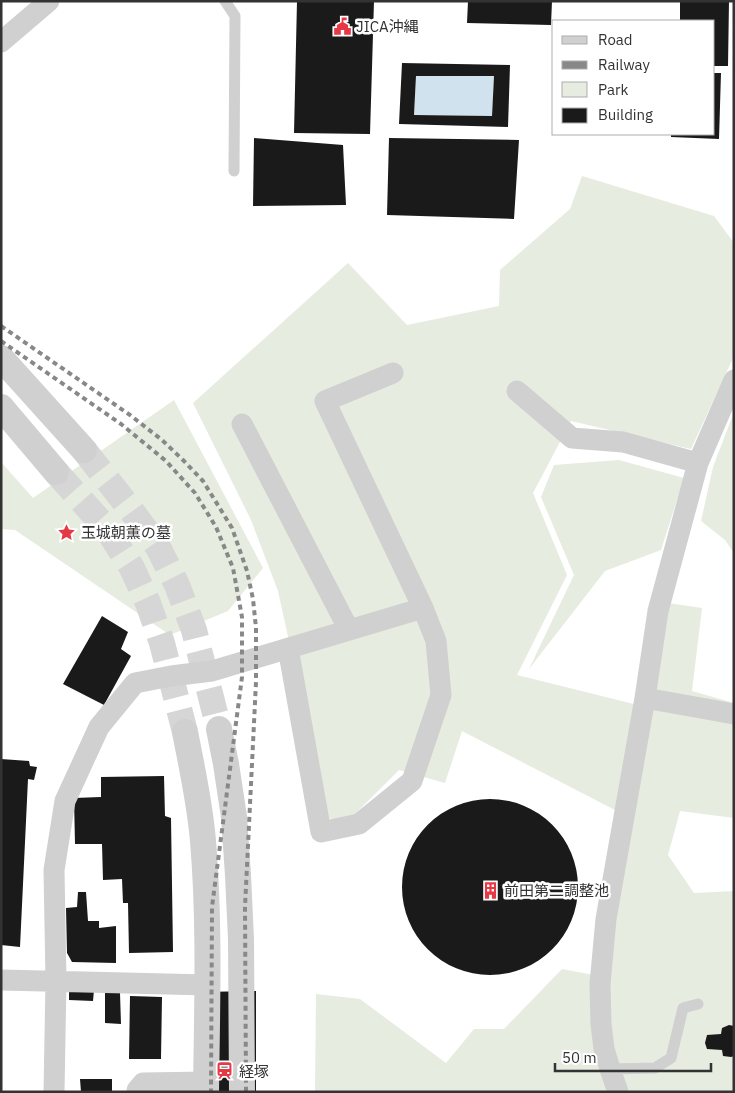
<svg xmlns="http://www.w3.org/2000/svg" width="735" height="1093" viewBox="0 0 735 1093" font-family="'IBM Plex Sans','Noto Sans JP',sans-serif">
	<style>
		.green { fill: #e6ecdf }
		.water { fill: #cfe2ee }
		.building { fill: #1a1a1a; fill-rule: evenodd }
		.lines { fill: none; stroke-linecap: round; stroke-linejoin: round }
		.tertiary-tunnel { stroke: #d6d6d6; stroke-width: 26; stroke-dasharray: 26 13; stroke-linecap: butt }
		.service { stroke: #d0d0d0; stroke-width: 11 }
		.minor { stroke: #d0d0d0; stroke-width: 21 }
		.tertiary { stroke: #d0d0d0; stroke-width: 26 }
		.rail { stroke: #888; stroke-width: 4; stroke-dasharray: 5 4; stroke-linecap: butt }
		.labels { text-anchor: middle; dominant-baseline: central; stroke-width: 5; stroke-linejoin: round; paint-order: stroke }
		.poi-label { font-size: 15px; fill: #333; stroke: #fff; text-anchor: start }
	</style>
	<rect width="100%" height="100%" fill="#fff"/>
	<path class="green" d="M582,176L714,216L734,243V356L691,449L571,421L533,493L567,575L517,675L654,709L668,603L702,608L692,691L734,703V818L680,811L668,855L694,893L734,891V1092H315L316,994L360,999L446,1063L474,1029H504L562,969L594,975L615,810L462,731L445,783L399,770L347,822L328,818L278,591L251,520L193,403L348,263L407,325L499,306L500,270L570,209Z
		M174,400L263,568L228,611L170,635L15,530L1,529V462L33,498Z
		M734,412V553L725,540L701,521L713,467Z
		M619,460L684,478L661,550L605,571L529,669L574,575L541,497L554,465Z"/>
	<path class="water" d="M416,76H494L492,116L414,115Z"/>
	<path class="building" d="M297,1H374L370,134L294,133Z
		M468,1H552L551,25L467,23Z
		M680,1H729L728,66H714V21H680Z
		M402,63L510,65L508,127L399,124ZM416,76H494L492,116L414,115Z
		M714,73H721L719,139L671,137V134H714Z
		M254,138L343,145L346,205L253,206Z
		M389,138L519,140L514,219L387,215Z
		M102,616L128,632L121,649L131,656L104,705L63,684Z
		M1,759L29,761L30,766L37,767L34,780L28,779L20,947L1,945Z
		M164,776L165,816L171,818L173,952L129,953L128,903H123L122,879L103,880L102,844H75L74,798L101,797V777Z
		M402 887a88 88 0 1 1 176 0a88 88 0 1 1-176 0Z
		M78,892H86L88,921H99V928L116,926V963L72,962L67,953L66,908L77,907Z
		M69,990H94L93,1001L69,1000Z
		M256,991V1092H199L200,992Z
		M105,992L120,993L121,1024L105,1023Z
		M130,996L162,997L161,1059H129Z
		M729,1025L734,1026V1056L731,1057L723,1056L722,1050L707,1049L705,1043L707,1035L721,1034L722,1028Z
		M80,1079H112V1092H81Z"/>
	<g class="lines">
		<path class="tertiary-tunnel" d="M84,450L131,510L158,547L177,585L194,630L219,729
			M56,472L107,529L132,568L148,603L162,643L185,732"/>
		<path class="service" d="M225,1L235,16L234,171
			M610,1069L655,1068L671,1058L683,1008L698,1004"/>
		<path class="minor" d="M1,42L49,1
			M517,391L572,438L623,442L698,463
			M242,424L349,630
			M288,648L321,832L359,824L412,781L441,695L436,641L423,608L325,401L393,373
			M645,698L734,714
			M1,980L208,985
			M54,1092L56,981L54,870L65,801L99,727L135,683L171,676L212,671L423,608
			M137,1092V1090L143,1083L207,1082
			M618,1092L610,1069L604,1049L601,1024L600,984L606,919L645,698L658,611L698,463L734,380"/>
		<path class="tertiary" d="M1,358L84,450
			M1,407L56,472
			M219,729L226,764L234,817L238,875L241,939L242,1092
			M185,732C192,768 200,804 203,841C210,924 207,1008 206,1092"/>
		<path class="rail" d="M1,326L130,415L162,440L183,460L203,481L232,528L247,571L253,599L256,628V682L245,907L246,1092
			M1,341L121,424L166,461L195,493L216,527L233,568L242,617V677L212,907L211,1092"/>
	</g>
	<defs>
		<symbol id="civic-bare" viewBox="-9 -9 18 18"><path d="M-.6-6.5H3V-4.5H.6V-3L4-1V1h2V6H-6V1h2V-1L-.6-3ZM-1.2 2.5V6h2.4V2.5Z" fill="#e63946" stroke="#fff" stroke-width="2.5" paint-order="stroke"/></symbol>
		<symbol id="sight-bare" viewBox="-9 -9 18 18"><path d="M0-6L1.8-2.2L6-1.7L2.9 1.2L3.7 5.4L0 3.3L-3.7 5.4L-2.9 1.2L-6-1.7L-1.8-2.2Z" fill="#e63946" stroke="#fff" stroke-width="2.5" paint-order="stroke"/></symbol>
		<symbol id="building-bare" viewBox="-9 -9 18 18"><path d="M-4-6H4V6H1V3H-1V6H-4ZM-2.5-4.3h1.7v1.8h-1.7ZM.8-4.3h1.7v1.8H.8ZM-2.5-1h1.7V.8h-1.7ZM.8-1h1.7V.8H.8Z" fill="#e63946" stroke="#fff" stroke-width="2.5" paint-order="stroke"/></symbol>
		<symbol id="station-bare" viewBox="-9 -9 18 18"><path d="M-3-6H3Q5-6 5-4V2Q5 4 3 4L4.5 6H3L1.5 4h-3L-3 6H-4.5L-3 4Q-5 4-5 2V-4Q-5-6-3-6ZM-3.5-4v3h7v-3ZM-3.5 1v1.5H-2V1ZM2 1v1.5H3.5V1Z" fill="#e63946" stroke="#fff" stroke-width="2.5" paint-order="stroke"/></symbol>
	</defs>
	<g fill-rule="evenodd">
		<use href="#civic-bare" x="330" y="14" width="25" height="25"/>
		<use href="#sight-bare" x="54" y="520" width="25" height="25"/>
		<use href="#building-bare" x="478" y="878" width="25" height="25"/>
		<use href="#station-bare" x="212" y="1058" width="25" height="25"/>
	</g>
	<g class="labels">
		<g class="poi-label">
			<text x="356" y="26">JICA沖縄</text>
			<text x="81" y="532">玉城朝薫の墓</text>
			<text x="504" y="890">前田第二調整池</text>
			<text x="239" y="1071">経塚</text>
		</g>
	</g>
	<rect width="735" height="1093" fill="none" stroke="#333333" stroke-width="5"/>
	<rect x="552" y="20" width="162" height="115" fill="#ffffff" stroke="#adadad"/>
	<rect x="562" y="36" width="25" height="8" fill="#d0d0d0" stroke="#adadad"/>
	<text x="598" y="45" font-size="15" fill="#333333">Road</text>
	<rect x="562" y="61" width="25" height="8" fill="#888888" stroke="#adadad"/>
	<text x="598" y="70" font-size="15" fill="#333333">Railway</text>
	<rect x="562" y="82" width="25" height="15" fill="#e6ecdf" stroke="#adadad"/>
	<text x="598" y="95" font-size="15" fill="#333333">Park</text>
	<rect x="562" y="108" width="25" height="15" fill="#1a1a1a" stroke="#adadad"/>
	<text x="598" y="120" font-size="15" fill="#333333">Building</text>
	<path d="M555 1063v8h156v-8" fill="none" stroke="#333333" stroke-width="2.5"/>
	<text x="562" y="1063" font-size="15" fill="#333333" stroke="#ffffff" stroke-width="4" paint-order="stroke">50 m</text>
</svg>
